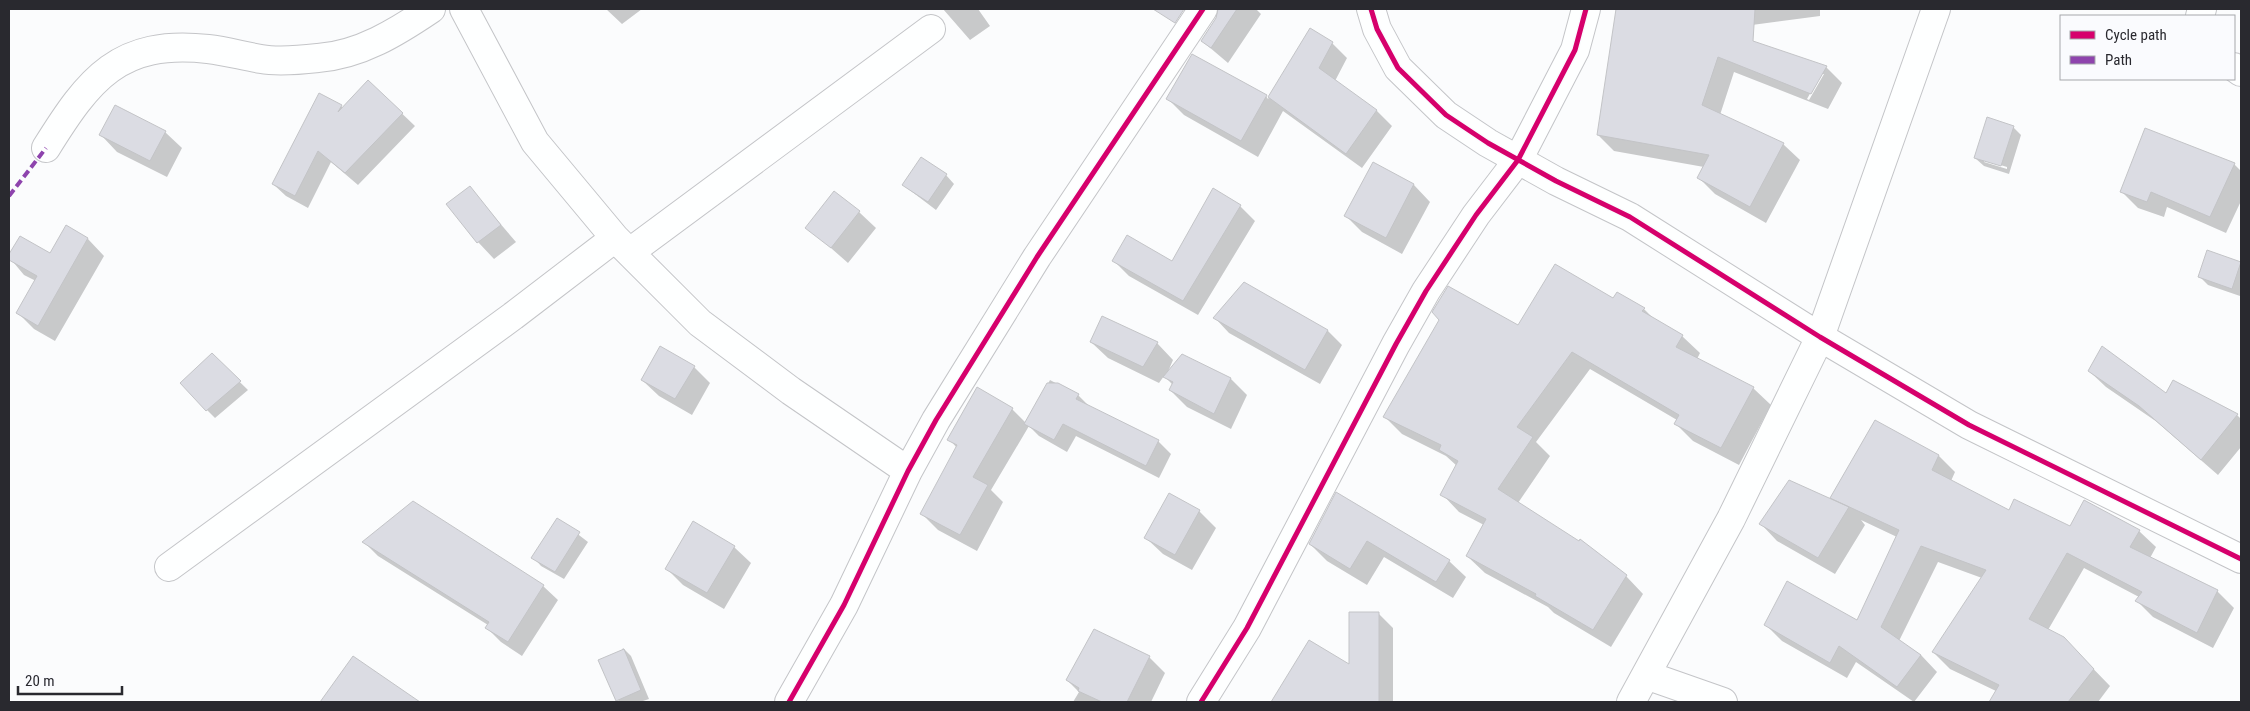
<svg xmlns="http://www.w3.org/2000/svg" width="2250" height="711" viewBox="0 0 2250 711" font-family="'Roboto Condensed',sans-serif">
	<style>
		.shadow { fill: #0003; fill-rule: evenodd }
		.building { fill: #dbdce3; stroke: #c3c4c7 }
		.lines { fill: none; stroke-linecap: round; stroke-linejoin: round }
		.street-casing { stroke: #c4c5c8; stroke-width: 30 }
		.street { stroke: #feffff; stroke-width: 28 }
		.quiet { stroke: #8e44ad; stroke-width: 4; stroke-dasharray: 8 4; stroke-linecap: butt }
		.cycleway-casing { stroke: #fafbfe; stroke-width: 8 }
		.cycleway { stroke: #d6006c; stroke-width: 5 }
	</style>
	<rect width="100%" height="100%" fill="#fbfcfd"/>
	<path class="shadow" d="M606,9H642L622,24Z
		M943,9H978L990,26L970,40Z
		M1214,9H1256L1261,14L1228,63L1202,41L1217,18L1220,11Z
		M1617,9H1716L1724,17V9H1820V16L1737,27L1724,33L1826,67L1842,83L1828,109L1734,72L1720,115L1783,144L1800,160L1766,223L1715,194L1699,178L1704,167L1614,151L1598,135ZM1821,74H1824L1809,100L1807,99Z
		M1310,29L1332,43L1347,58L1335,81L1377,111L1392,126L1362,168L1283,111L1258,157L1184,115L1168,99L1266,96L1268,99Z
		M368,81L415,126L358,185L331,162L308,208L286,196L273,184L341,106L343,108Z
		M2013,127L2021,135L2009,174L1984,166L1975,158ZM1984,160L2007,167V169L1984,162Z
		M165,132L182,148L167,177L117,152L101,135Z
		M1373,164L1414,185L1430,202L1402,254L1362,232L1346,216Z
		M2234,164L2241,171V201L2226,233L2167,207L2164,217L2138,208L2122,192Z
		M946,175L954,184L936,210L903,185Z
		M469,187L516,242L494,259L478,242Z
		M1240,206L1255,221L1198,315L1129,276L1114,261L1173,262Z
		M859,212L876,228L848,263L807,227Z
		M66,227L88,239L104,256L55,341L34,329L18,313L36,281L24,275L9,257L20,237L51,254Z
		M2240,263V296L2208,285L2200,277Z
		M1614,300L1644,309L1655,320L1682,336L1700,353L1697,359L1753,388L1771,405L1739,465L1693,441L1675,423L1677,420L1590,369L1536,442L1550,456L1518,503L1626,576L1643,594L1611,647L1554,613L1548,607L1485,573L1467,556L1484,525L1459,512L1442,494L1457,466L1446,456L1402,434L1384,416L1518,326Z
		M1215,318L1328,331L1342,345L1320,384L1229,333Z
		M1091,342L1157,343L1173,360L1167,374L1182,356L1231,379L1247,395L1231,429L1187,407L1170,390L1173,385L1164,376L1159,383L1108,358Z
		M212,355L248,390L215,418L207,410Z
		M694,367L710,383L692,415L659,396L642,380Z
		M2089,371L2166,394L2173,382L2237,415L2241,419V447L2218,475L2157,422L2106,387Z
		M1050,380L1078,395L1089,406L1158,441L1171,454L1159,478L1076,436L1067,452L1039,436L1029,426L991,490L1003,502L977,551L938,530L922,514L957,448L949,439L1012,409L1026,423Z
		M1939,456L1955,472L1951,481L2009,511L2071,527L2139,531L2156,547L2150,558L2217,591L2234,608L2213,648L2153,617L2137,601L2139,597L2084,568L2048,630L2077,652L2110,686L2098,702H1990L1996,691L1950,669L1933,652L1982,578L1938,562L1899,641L1921,655L1937,672L1914,702L1856,662L1847,678L1782,641L1765,624L1857,621L1897,537L1861,520L1865,525L1835,574L1777,541L1761,524L1836,503L1831,498Z
		M1336,494L1449,561L1466,577L1453,598L1384,557L1367,585L1327,561L1310,544Z
		M1199,511L1216,528L1192,570L1163,554L1146,538Z
		M558,519L588,542L564,579L541,566L533,557Z
		M364,542L543,586L558,600L522,656L501,642L487,628L488,625L378,556Z
		M734,547L751,563L724,609L683,585L666,568Z
		M1378,613L1393,628V702H1273L1310,641L1350,666Z
		M623,648L631,656L649,699L640,702H619L608,679Z
		M353,657L418,702H321Z
		M1149,657L1165,673L1151,702H1073L1079,692L1067,680Z"/>
	<path class="building" d="M1153,9H1184L1175,23Z
		M1218,9H1237L1211,48L1201,41L1216,18Z
		M1616,9H1755L1753,41L1827,66L1811,94L1718,57L1702,105L1784,143L1750,207L1697,178L1709,155L1597,135Z
		M1310,28L1333,42L1319,68L1377,110L1346,154L1268,97Z
		M1192,54L1267,95L1241,141L1166,99Z
		M368,80L403,113L345,173L318,151L295,196L272,184L319,93L342,105L338,112Z
		M115,105L166,131L150,161L99,135Z
		M1987,117L2014,126L2001,166L1974,158Z
		M2145,128L2235,163L2210,217L2151,192L2147,202L2120,192Z
		M921,157L947,174L928,202L902,185Z
		M1373,162L1414,184L1386,238L1344,216Z
		M470,186L501,225L477,243L446,204Z
		M1213,188L1241,205L1183,301L1112,261L1127,235L1172,261Z
		M834,191L860,211L831,248L805,228Z
		M66,225L88,238L38,326L16,313L37,276L9,260V254L20,236L50,253Z
		M2207,250L2241,262L2232,289L2198,277Z
		M1555,264L1613,298L1617,292L1645,308L1642,311L1683,335L1676,347L1754,387L1721,448L1674,424L1679,415L1572,352L1517,427L1533,437L1498,489L1579,541L1580,539L1627,575L1593,630L1535,596L1536,594L1466,556L1486,519L1440,495L1458,461L1439,450L1441,445L1383,417L1439,320L1432,312L1448,286L1518,325Z
		M1244,282L1328,330L1305,370L1213,318Z
		M1102,316L1158,342L1143,367L1090,342Z
		M660,346L695,366L675,399L641,380Z
		M2102,346L2166,393L2173,380L2238,414L2201,460L2139,406L2088,371Z
		M212,353L241,381L206,411L180,383Z
		M1182,354L1231,378L1214,414L1169,390L1173,382L1163,377Z
		M1047,383H1058L1079,394L1076,399L1159,440L1146,466L1063,424L1054,440L1024,424Z
		M977,387L1013,408L973,477L988,485L960,535L920,514L957,445L947,440Z
		M1875,420L1939,455L1932,470L2009,510L2014,499L2070,526L2084,500L2140,530L2130,547L2218,590L2197,633L2135,601L2142,592L2067,553L2029,619L2064,637L2094,669L2068,702H1989L1999,685L1932,652L1986,570L1921,546L1881,627L1921,655L1897,687L1839,646L1830,663L1764,625L1787,581L1857,620L1899,530L1830,498Z
		M1789,480L1849,507L1818,558L1759,524Z
		M1336,492L1450,560L1436,582L1367,541L1350,569L1309,544Z
		M1169,493L1200,510L1175,555L1144,538Z
		M413,501L544,585L508,642L485,628L489,622L362,542Z
		M557,518L580,532L555,572L531,558Z
		M693,521L735,546L707,593L665,569Z
		M1349,612H1379V702H1271L1309,640L1349,664Z
		M1094,629L1150,656L1127,702H1102L1078,691L1079,688L1066,680Z
		M624,649L641,690L616,701L598,660Z
		M353,656L420,702H320Z"/>
	<g class="lines">
		<defs>
			<path id="street" d="M464,9L535,142L615,238L700,323L791,391L908,471
				M1371,9L1377,29L1398,68L1446,115L1488,143L1556,181L1630,217L1820,337L1969,425L2241,559
				M2200,16L2202,9
				M2234,67L2241,72
				M46,148C89,79 119,39 208,49C226,51 243,56 261,59C278,62 300,60 318,58C360,55 397,32 431,9
				M630,252L931,29
				M169,567L513,316L615,238
				M1646,675L1723,702
				M789,702L844,605L908,471L936,420L1037,257L1203,9
				M1201,702L1247,628L1396,344L1426,291L1476,215L1518,160L1575,50L1586,9
				M1631,702L1731,519L1820,337L1936,9"/>
		</defs>
		<use href="#street" class="street-casing"/>
		<use href="#street" class="street"/>
		<path class="quiet" d="M9,196L46,148"/>
		<defs>
			<path id="cycleway" d="M1371,9L1377,29L1398,68L1446,115L1488,143L1556,181L1630,217L1820,337L1969,425L2241,559
				M789,702L844,605L908,471L936,420L1037,257L1203,9
				M1201,702L1247,628L1396,344L1426,291L1476,215L1518,160L1575,50L1586,9"/>
		</defs>
		<use href="#cycleway" class="cycleway-casing"/>
		<use href="#cycleway" class="cycleway"/>
	</g>
	<rect width="2250" height="711" fill="none" stroke="#29292f" stroke-width="20"/>
	<rect x="2060" y="15" width="175" height="65" fill="#fafbfe" stroke="#a6a7ab"/>
	<rect x="2070" y="31" width="25" height="8" fill="#d6006c" stroke="#a6a7ab"/>
	<text x="2105" y="40" font-size="15" fill="#29292f">Cycle path</text>
	<rect x="2070" y="56" width="25" height="8" fill="#8e44ad" stroke="#a6a7ab"/>
	<text x="2105" y="65" font-size="15" fill="#29292f">Path</text>
	<path d="M18 686v8h104v-8" fill="none" stroke="#29292f" stroke-width="2.5"/>
	<text x="25" y="686" font-size="15" fill="#29292f" stroke="#fafbfe" stroke-width="4" paint-order="stroke">20 m</text>
</svg>
